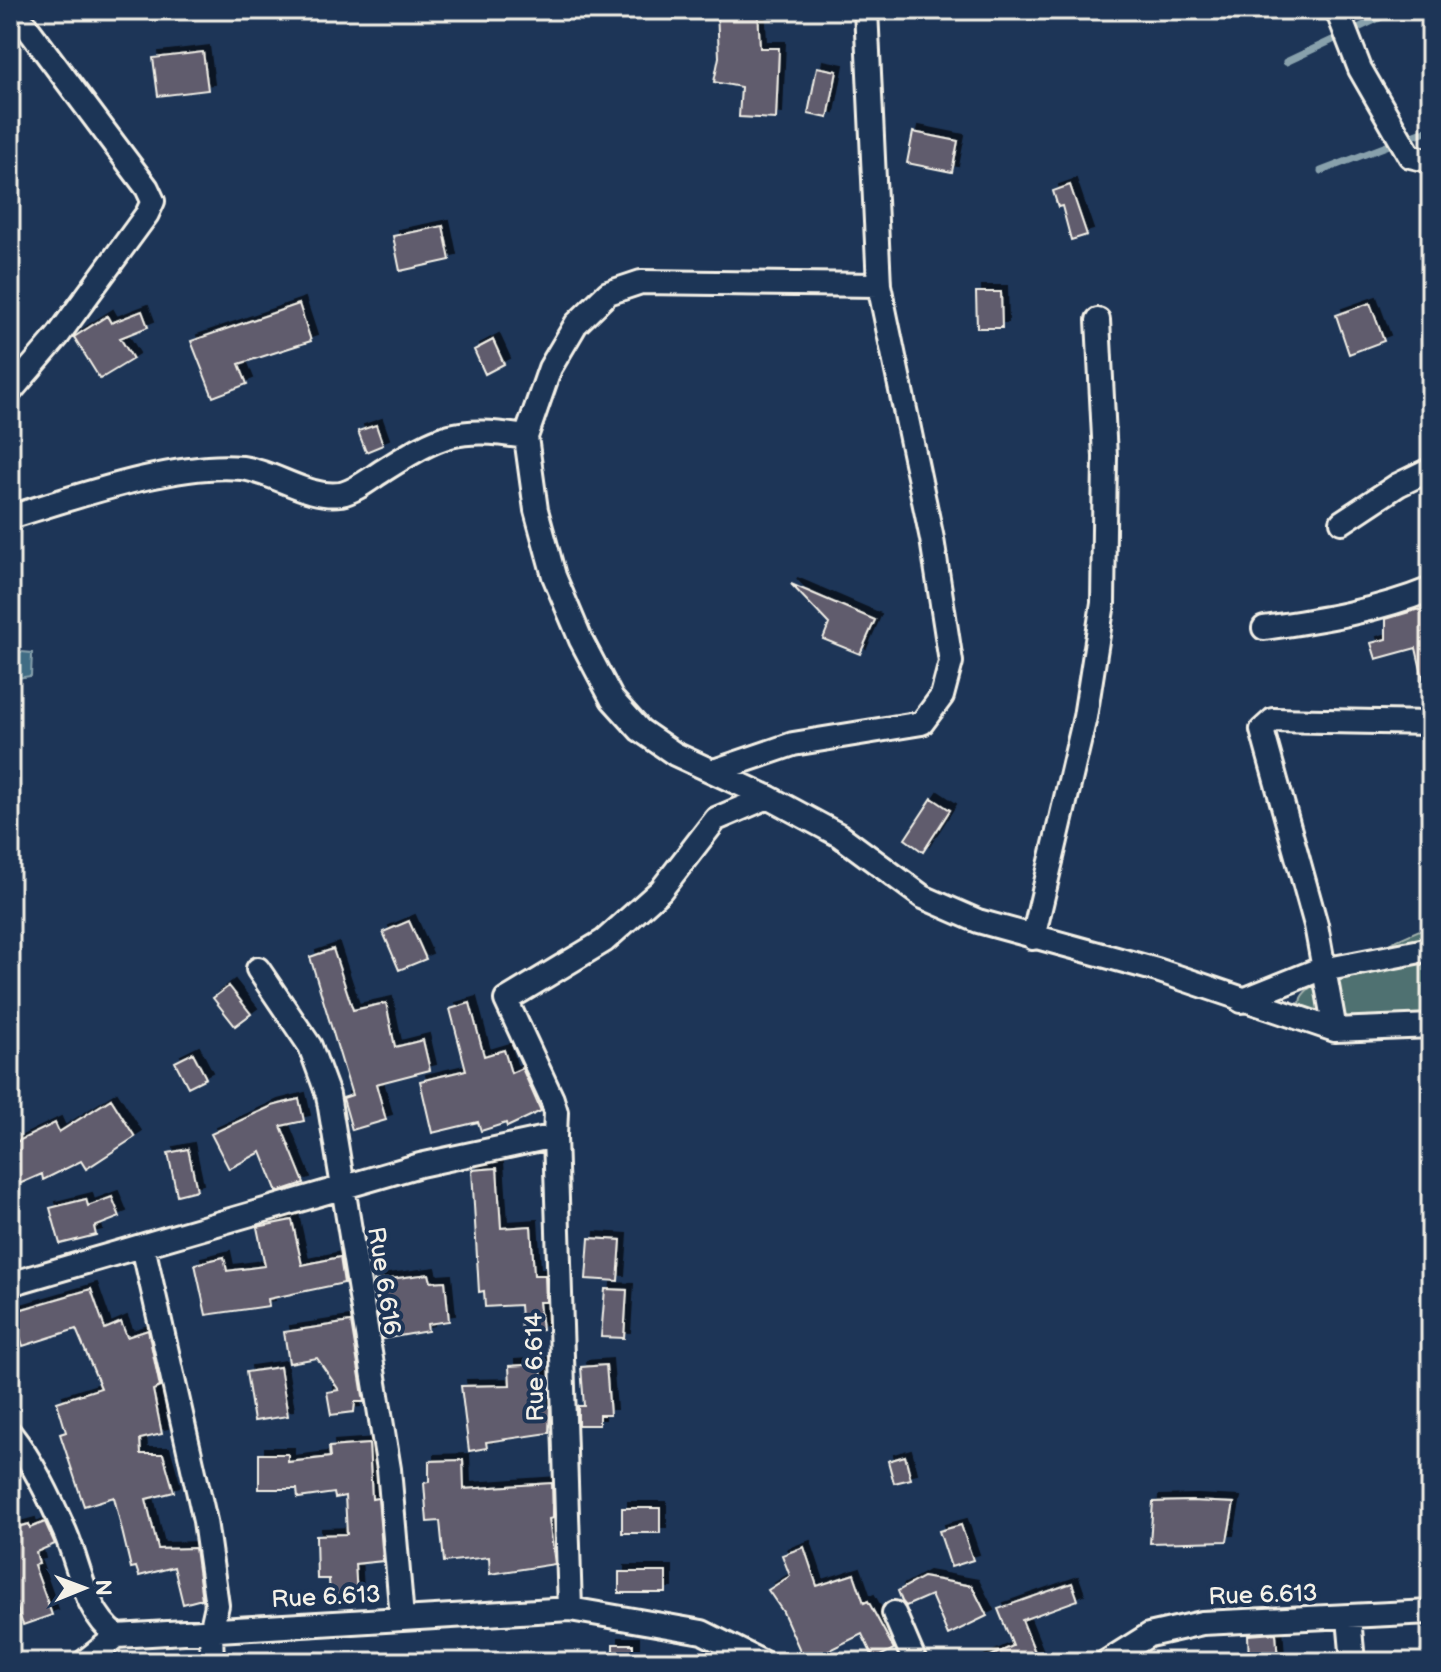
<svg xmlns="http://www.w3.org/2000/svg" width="1441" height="1672" viewBox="0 0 1441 1672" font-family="'Balsamiq Sans',sans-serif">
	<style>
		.green { fill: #507171; stroke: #a2b1ac; stroke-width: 2 }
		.water { fill: #406c84; stroke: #88a1ac; stroke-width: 2 }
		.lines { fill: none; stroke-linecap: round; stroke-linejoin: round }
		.stream { stroke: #88a1ac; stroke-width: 7 }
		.building { fill: #605c6d; stroke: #f4f1e8; stroke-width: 2; filter: url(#shadow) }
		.minor-casing { stroke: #f4f1e8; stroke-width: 28 }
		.minor { stroke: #1d3557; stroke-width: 22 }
		.labels { text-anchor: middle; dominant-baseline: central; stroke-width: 8; stroke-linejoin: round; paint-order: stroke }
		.street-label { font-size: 24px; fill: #f4f1e8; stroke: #1d3557 }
	</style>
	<defs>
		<filter id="shadow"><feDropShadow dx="6" dy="-6" stdDeviation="0" flood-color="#0009"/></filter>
	</defs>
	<rect width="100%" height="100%" fill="#1d3557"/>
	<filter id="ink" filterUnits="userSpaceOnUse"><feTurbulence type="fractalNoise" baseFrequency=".0125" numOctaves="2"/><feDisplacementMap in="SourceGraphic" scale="16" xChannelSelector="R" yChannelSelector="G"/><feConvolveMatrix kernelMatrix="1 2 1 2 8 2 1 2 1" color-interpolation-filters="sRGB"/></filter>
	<g filter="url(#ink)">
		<path class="green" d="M1431,925V1025L1306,1029C1304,1020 1298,1008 1301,998C1311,976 1406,936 1431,925Z"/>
		<path class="water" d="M10,651L32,653L31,676L10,679Z"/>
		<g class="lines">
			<path class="stream" d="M1286,62L1396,10
				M1321,171L1431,129"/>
		</g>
		<path class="building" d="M717,10H758L760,48H779L776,119L739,117L741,87L714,82L719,57Z
			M203,52L208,90L158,96L153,58Z
			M817,67L837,71L828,118L808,114Z
			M913,132L958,141L952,172L907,163Z
			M1070,185L1087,235L1071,240L1062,206L1058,207L1053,191Z
			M443,226L450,260L400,271L393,236Z
			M976,292H1001L1002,328H977Z
			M1370,303L1384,341L1349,354L1336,315Z
			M299,304L311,341L239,364L247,384L213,397L191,341Z
			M142,311L148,327L120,338L133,359L100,379L74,337L107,316L111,323Z
			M493,340L504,364L485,374L474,350Z
			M376,425L383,445L366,452L358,431Z
			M791,584L875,620L860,654L823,639L829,624Z
			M1431,609V682L1424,683L1416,648L1376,659L1371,643L1386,639V619L1416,610Z
			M932,798L950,810L923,852L905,839Z
			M409,921L426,959L399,970L383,932Z
			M333,949L353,1010L386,1003L395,1047L423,1040L430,1070L376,1084L386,1120L352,1130L343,1098L352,1095L310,957Z
			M229,986L251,1014L235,1026L213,998Z
			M470,1003L484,1056L504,1050L511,1073L522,1068L541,1111L507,1127L506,1123L481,1131L478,1122L432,1133L420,1081L466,1070L450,1009Z
			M193,1053L206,1078L188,1087L175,1062Z
			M111,1099L135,1137L86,1169L81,1161L43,1180L42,1174L10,1188V1145L55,1123L59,1132Z
			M299,1099L304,1121L281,1126L304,1183L277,1192L261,1152L229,1169L211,1134L272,1106Z
			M188,1149L197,1190L177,1195L168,1153Z
			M497,1168L501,1228L531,1226L534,1275H545L546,1302H539L542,1330L522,1332L520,1305L485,1307L484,1291L479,1292L472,1170Z
			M112,1197L120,1217L94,1227L96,1235L60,1244L50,1208L86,1199L88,1206Z
			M292,1220L302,1265L340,1257L344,1283L268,1299L269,1306L206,1315L195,1264L224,1257L227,1271L265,1266L257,1227Z
			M589,1238L621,1240L618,1281L586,1279Z
			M429,1274L431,1282L445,1281L449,1321L427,1324L428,1331L382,1339L374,1281Z
			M91,1289L105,1329L121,1322L127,1337L148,1330L160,1387L153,1390L162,1434L140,1439L141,1454H163L174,1492L146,1499L158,1549L195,1548L202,1599L183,1604L174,1567L139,1576L136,1567L131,1568L114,1497L84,1506L60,1434L66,1432L57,1402L101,1388L76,1329L23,1346L12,1312Z
			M605,1289L627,1290L624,1338L601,1337Z
			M351,1322L364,1402H355L354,1412L331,1415L327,1392L339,1390L317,1358L289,1363L284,1332Z
			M541,1364L543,1406H550L549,1433L486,1442L487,1448L469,1451L461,1386L510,1385L509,1366Z
			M606,1365L610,1415H599V1425H578V1406H584L581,1367Z
			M280,1367L288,1416L254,1421L246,1372Z
			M369,1444L372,1499L378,1498L383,1561L355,1564L357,1596L330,1598L329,1579H317L316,1535L347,1534L345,1496L335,1498L334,1493L298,1498L297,1489H259V1454H288V1462L330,1457L329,1447Z
			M905,1456L911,1479L894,1483L888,1461Z
			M463,1460L464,1489L552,1483L553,1518L549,1519L555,1564L490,1574L489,1557L444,1562L440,1521L427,1522L424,1483L429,1482V1461Z
			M1191,1501L1234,1503L1227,1541L1150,1543L1153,1502Z
			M622,1508H660V1533H622Z
			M45,1522L55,1544L36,1552L39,1564L34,1565L52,1615L23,1625L10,1588V1529L29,1524L30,1528Z
			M961,1525L973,1560L951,1567L939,1531Z
			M804,1547L817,1586L854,1574L864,1603L868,1601L894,1649L874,1659L862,1634L805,1662L783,1612L768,1590L790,1576L782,1555Z
			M619,1572H666V1593H619Z
			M923,1577L972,1586L987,1616L948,1635L931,1595L906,1606L902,1601L898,1591Z
			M1072,1583L1078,1600L1022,1620L1039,1662H978L1013,1646L998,1609Z
			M1276,1633L1278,1662H1249L1248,1635Z
			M613,1644H633V1662H613Z"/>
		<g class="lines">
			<defs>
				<path id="minor" d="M1337,10L1360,69L1410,156L1431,161
					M879,285L641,282L608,293L576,324L550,368L526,437L536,510L554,576L581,640L612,699L640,730L675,754L768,797L839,835L923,897L978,921L1157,970L1335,1030L1431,1026
					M10,392L57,337L147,214L153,201L147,188L14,10
					M10,517C73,498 177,461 242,468C275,472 308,499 341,494C356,491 371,478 384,470C441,434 457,426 526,437
					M1342,522L1398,485L1431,469
					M1264,628C1321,620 1377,611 1431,589
					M714,771L793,744L922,723L942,696L951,662L932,539L879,285L866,10
					M1033,938L1085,717L1103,603L1105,457L1098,320
					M258,969L310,1046L328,1095L389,1469L402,1618
					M1241,1001L1313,972L1431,949
					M1335,1030L1316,925L1262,730L1273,720L1431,723
					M555,1136L556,1112L552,1099L506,1000L604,941L661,890L716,819L768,797
					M143,1246L205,1521L217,1605L211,1632L212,1662
					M10,1284L420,1165L555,1136L570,1609
					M10,1433C33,1462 50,1498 65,1532C81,1569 84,1611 117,1636L570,1609L702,1632L762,1662
					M894,1613L915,1662
					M1349,1618L1353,1662
					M84,1662L117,1636
					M1106,1662L1149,1635L1202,1623L1431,1612"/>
			</defs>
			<use href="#minor" class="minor-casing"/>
			<use href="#minor" class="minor"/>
		</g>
	</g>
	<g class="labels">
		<g class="street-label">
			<text transform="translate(384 1281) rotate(81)">Rue 6.616</text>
			<text transform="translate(535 1367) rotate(-91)">Rue 6.614</text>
			<text transform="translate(1263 1595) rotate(-2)">Rue 6.613</text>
			<text transform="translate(326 1597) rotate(-3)">Rue 6.613</text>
		</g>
	</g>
	<rect width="1441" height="1672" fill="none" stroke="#1d3557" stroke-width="40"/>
	<rect x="20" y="20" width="1401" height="1632" fill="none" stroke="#f4f1e8" stroke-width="3" filter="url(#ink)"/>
	<g transform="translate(84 1588) rotate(89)" stroke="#1d3557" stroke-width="6" paint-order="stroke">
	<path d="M0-6L14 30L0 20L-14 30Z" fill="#f4f1e8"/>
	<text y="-12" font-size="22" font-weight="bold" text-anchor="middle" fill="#f4f1e8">N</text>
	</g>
</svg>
